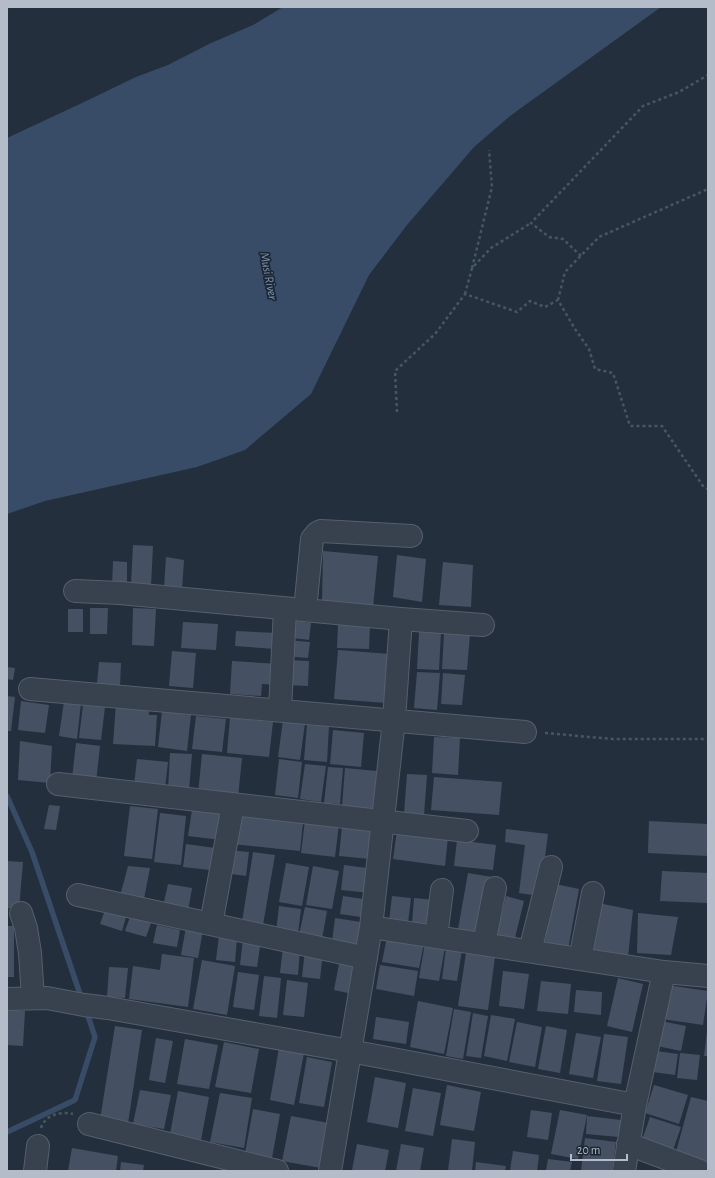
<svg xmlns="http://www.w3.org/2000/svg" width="715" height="1178" viewBox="0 0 715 1178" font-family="'Alegreya Sans',sans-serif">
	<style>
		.water { fill: #394c67 }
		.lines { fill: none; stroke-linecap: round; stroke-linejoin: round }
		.stream { stroke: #394c67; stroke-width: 5.5 }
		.building { fill: #455162 }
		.minor-casing { stroke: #565f6c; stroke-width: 24 }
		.path { stroke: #44595c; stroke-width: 2.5; stroke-dasharray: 3 3; stroke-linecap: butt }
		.minor { stroke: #38414e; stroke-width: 22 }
		.labels { text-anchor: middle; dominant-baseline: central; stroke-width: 3.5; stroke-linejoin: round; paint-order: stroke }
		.water-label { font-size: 13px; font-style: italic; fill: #7c92b1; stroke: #1d2633 }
	</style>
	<rect width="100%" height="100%" fill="#242f3e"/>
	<path class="water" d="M283,7H661L510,116L474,147L407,225L369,275L311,394L245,450L197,467L45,501L7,514V138L82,103L136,77L168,65L209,44L253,25Z"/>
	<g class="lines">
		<path class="stream" d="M7,796L32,852L82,1000
			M7,1132L75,1100L95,1037L86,1010"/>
	</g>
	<path class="building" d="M133,545L153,546L151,586L131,584Z
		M323,551L378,556L373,608L322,603Z
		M397,555L426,559L422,602L393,597Z
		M166,557L184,560L182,590L164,588Z
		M113,561L127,562V586H112Z
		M443,562L473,565L471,607L439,605Z
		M90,608H108L107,634H90Z
		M133,608L156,609L154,646L132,645Z
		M68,609H83V632H68Z
		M287,620L311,623L309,640L285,637Z
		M183,622L218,624L216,650L181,648Z
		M338,625L370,626L369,649L337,648Z
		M236,631L277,633L276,649L235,646Z
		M419,632L441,633L439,670L417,669Z
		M444,633L470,634L467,670L442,669Z
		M285,640L310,642L308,658L283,656Z
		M338,650L390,654L386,703L334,699Z
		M172,651L196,653L193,688L169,686Z
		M286,660L309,661L308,686L285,685Z
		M232,661L279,664L278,685L262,684L261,696L230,694Z
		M99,662L121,663L120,686L97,684Z
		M7,667L15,668L13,680L7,679Z
		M417,672L440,673L437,710L414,708Z
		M443,673L465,675L462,705L441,704Z
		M7,696L15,697L11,731H7Z
		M21,701L49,705L45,733L18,730Z
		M64,701L81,703L77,739L59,736Z
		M116,703L149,708V715H157L155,746L113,744Z
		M83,705L105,707L101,740L79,738Z
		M162,711L191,715L187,751L158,747Z
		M196,716L226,719L222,752L192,749Z
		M230,718L273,722L269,757L227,753Z
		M283,720L305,723L300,760L278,757Z
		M307,725L329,726L327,762L304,760Z
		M333,730L364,733L361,767L330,764Z
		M434,737L460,738L458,775L432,773Z
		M20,741L52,746L50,783L18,780Z
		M76,743L100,746L96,782L72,779Z
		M170,753L192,754L189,791L168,790Z
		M202,754L242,758L238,798L198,794Z
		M137,759L168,762L165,788L134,785Z
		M279,759L302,762L298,798L275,795Z
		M305,764L326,766L321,802L300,799Z
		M328,767L343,768L340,804L324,803Z
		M345,768L377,771L374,809L342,806Z
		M407,774L427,775L424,815L404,814Z
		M434,777L502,782L499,815L431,810Z
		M49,805L60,806L56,830L44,829Z
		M130,806L158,809L152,859L124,856Z
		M192,810L224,814L221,840L188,836Z
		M160,813L186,816L181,865L154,862Z
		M235,814L303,822L300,851L232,844Z
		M305,820L339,824L335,857L301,853Z
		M649,821L708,824V856L648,853Z
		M342,826L374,830L370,859L339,856Z
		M506,829L548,834L540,896L519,893L525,845L505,842Z
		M397,830L448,837L445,866L393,859Z
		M457,840L496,845L493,870L454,866Z
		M186,844L222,849L219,871L183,867Z
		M228,850L249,852L246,876L224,873Z
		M253,852L275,855L263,925L242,922Z
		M7,861L23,862L19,909L7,908Z
		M286,863L309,867L302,906L279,902Z
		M344,865L374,869L371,893L341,890Z
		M128,866L150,868L143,904L119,900Z
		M313,866L339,871L332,909L306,905Z
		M662,871L708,873V903L660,901Z
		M468,873L492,877L481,939L457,935Z
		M168,884L192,888L188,911L163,906Z
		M555,884L579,889L567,955L543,951Z
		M343,896L370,900L367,918L340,914Z
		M392,896L411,898L408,923L389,921Z
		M506,896L524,901L513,946L495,943Z
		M414,898L435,900L432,926L412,924Z
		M598,903L633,910L628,957L590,949Z
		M279,906L301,909L298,934L276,932Z
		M305,907L327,911L322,939L299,935Z
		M105,910L126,917L122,931L100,924Z
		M638,913L678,917L671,955L637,953Z
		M130,917L151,923L146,937L125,931Z
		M335,918L361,922L357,945L332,941Z
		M157,925L180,930L177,947L153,943Z
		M7,926H14V977H7Z
		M186,927L203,930L198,958L181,955Z
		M219,936L237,938L235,962L216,960Z
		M387,937L424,943L419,968L382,962Z
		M243,938L261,940L257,967L240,965Z
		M425,943L445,947L439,981L419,978Z
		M283,947L300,949L298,975L280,973Z
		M446,948L462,950L457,981L442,979Z
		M305,950L323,952L320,979L302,977Z
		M466,953L495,957L488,1010L458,1006Z
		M162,954L194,958L188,1007L129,999L133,966L160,970Z
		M202,960L235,966L227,1015L193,1009Z
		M339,964L361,968L357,995L334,990Z
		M380,965L418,971L414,996L376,989Z
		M109,967L128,968L125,998L107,997Z
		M503,971L529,974L524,1009L499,1006Z
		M238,972L259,975L254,1010L233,1007Z
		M264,976L281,978L277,1018L259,1016Z
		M618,978L643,984L632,1032L607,1026Z
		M287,980L308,983L304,1017L283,1015Z
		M541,981L571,984L568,1014L537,1011Z
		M667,985L708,991L703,1025L662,1019Z
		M576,990L602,992L601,1015L574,1012Z
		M418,1001L453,1008L444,1054L410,1047Z
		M454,1009L471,1012L463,1059L446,1056Z
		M7,1010L25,1011L23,1046L7,1045Z
		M473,1013L488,1016L481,1058L466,1056Z
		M491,1015L515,1019L507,1061L484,1056Z
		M376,1017L409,1022L406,1044L373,1039Z
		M661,1021L686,1026L681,1051L657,1046Z
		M517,1022L542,1027L535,1067L509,1062Z
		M115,1026L142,1030L127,1130L99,1126Z
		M546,1026L567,1030L560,1073L538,1069Z
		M707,1031H708V1056H704Z
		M576,1033L601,1037L593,1078L569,1074Z
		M604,1034L628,1037L621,1084L597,1081Z
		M156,1038L173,1041L165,1083L149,1080Z
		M185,1039L218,1045L209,1089L177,1084Z
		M224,1042L259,1049L251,1093L215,1087Z
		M279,1048L304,1053L294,1105L270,1100Z
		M656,1051L678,1054L675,1075L653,1072Z
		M680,1053L700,1055L697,1080L677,1078Z
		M307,1057L332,1062L324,1107L299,1103Z
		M375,1077L406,1083L398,1128L367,1122Z
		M447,1085L481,1092L474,1131L440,1125Z
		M654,1085L688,1095L679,1124L645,1113Z
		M413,1088L441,1093L433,1136L405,1131Z
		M140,1090L171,1095L164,1129L133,1124Z
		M178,1091L209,1097L201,1140L170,1134Z
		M220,1093L252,1098L244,1148L210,1142Z
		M691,1097L708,1101V1168L674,1159Z
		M253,1109L280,1114L272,1158L245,1153Z
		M531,1110L552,1113L548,1140L527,1137Z
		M560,1110L587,1115L578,1159L551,1154Z
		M291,1116L329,1123L321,1168L282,1161Z
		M587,1116L621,1120L619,1137L586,1134Z
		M650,1117L681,1127L672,1153L641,1143Z
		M585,1138L616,1142L612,1171H581Z
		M452,1139L475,1142L472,1171H448Z
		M357,1144L389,1150L385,1171L352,1170Z
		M401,1144L424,1148L420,1171H396Z
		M72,1148L118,1156L116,1171H68Z
		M513,1151L539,1155L537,1171H510Z
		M548,1159L572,1162L570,1171H546Z
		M121,1162L144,1165L143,1171H120Z
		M476,1162L506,1166L505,1171H475Z"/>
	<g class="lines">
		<defs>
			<path id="minor" d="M75,591L120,593L401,619L483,625
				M305,610L312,539L317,533L321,531L411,536
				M30,689L525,732
				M280,710L285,609
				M58,784L467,831
				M78,895L366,958
				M21,913L26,928L30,953L33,998
				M211,924L233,805
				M371,927L664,972L708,976
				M436,937L442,890
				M484,944L495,888
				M530,951L551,867
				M580,959L593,893
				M7,999L47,998L84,1005L108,1008L350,1051L635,1105
				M89,1124L277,1171
				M628,1144L700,1171
				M35,1171L38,1146
				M330,1171L371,927L394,720L401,619
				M624,1171L635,1105L664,972"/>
		</defs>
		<use href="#minor" class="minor-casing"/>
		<path class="path" d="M581,256L563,239L549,237L531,223L643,106L679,92L708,75
			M472,268L492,187L489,150
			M465,294L472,268L491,248L531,223
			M558,300L565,272L599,237L708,189
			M397,412L395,371L435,334L465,294L517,312L530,301L545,307L558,300L575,329L589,349L595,369L613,373L630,426H662L703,486L708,489
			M545,733L613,739H708
			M41,1128C45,1115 60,1111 73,1114"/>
		<use href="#minor" class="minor"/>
	</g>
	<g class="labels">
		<g class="water-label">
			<text transform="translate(268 276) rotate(79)">Musi River</text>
		</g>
	</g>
	<rect width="715" height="1178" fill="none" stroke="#b4bcc9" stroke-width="16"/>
	<path d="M571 1154v6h56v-6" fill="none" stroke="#b4bcc9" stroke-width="2"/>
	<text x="577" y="1154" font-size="12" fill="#b4bcc9" stroke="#1d2633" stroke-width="3" paint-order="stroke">20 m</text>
</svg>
